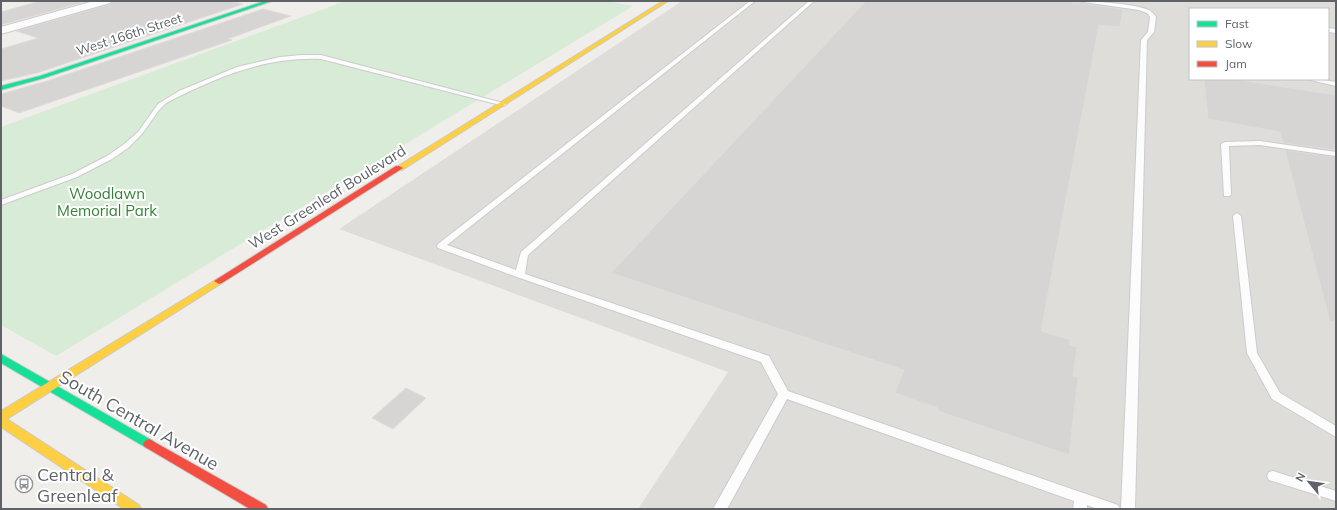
<svg xmlns="http://www.w3.org/2000/svg" width="1337" height="510" viewBox="0 0 1337 510" font-family="Mulish,sans-serif">
	<style>
		.industrial { fill: #dfddda; fill-rule: evenodd }
		.green { fill: #d8ebd6 }
		.building { fill: #d6d5d3; stroke: #deddd9 }
		.lines { fill: none; stroke-linecap: round; stroke-linejoin: round }
		.lane-casing { stroke: #cbcccc; stroke-width: 2 }
		.street-casing { stroke: #cbcccc; stroke-width: 2 }
		.fast-casing { stroke: #cacacb; stroke-width: 2 }
		.slow-casing { stroke: #cacacb; stroke-width: 2 }
		.jam-casing { stroke: #cacacb; stroke-width: 2 }
		.lane { fill: #fdfcfc; fill-rule: evenodd }
		.street { fill: #fdfcfc; fill-rule: evenodd }
		.fast { fill: #16e098; fill-rule: evenodd }
		.slow { fill: #ffcf43; fill-rule: evenodd }
		.jam { fill: #f24e42; fill-rule: evenodd }
		.labels { text-anchor: middle; dominant-baseline: central; stroke-width: 4; stroke-linejoin: round; paint-order: stroke }
		.far-street-label { font-size: 13px; fill: #5f6368; stroke: #fff }
		.park-label { font-size: 15px; fill: #348238; stroke: #fff }
		.street-label { font-size: 15px; fill: #5f6368; stroke: #fff }
		.near-street-label { font-size: 18px; fill: #5f6368; stroke: #fff }
		.near-poi-label { font-size: 18px; fill: #5f6368; stroke: #fff; text-anchor: start }
	</style>
	<rect width="100%" height="100%" fill="#efeeea"/>
	<path class="industrial" d="M682,1H1336V509H638L728,372L339,229ZM1190,9H1328V79H1190Z"/>
	<path class="green" d="M346,1H605L633,6L56,356L1,325V127Z"/>
	<path class="building" d="M40,1H88L1,25V12Z
		M112,1H229L243,4L37,73L1,81V49L38,38L16,31L110,4Z
		M866,1H1063L1123,9L1120,27L1099,25L1041,331L1070,340L1069,345L1077,347L1073,376L1078,377L1069,455L938,411V408L895,393L904,370L611,273Z
		M263,9L291,16L228,39L232,40L19,113L1,106V94L47,81Z
		M1204,79H1234L1336,95V150L1283,143L1280,132L1208,119Z
		M1285,150L1336,157V321L1330,322Z
		M406,388L426,398L393,429L372,418Z"/>
	<g class="lines">
		<defs>
			<path id="lane" d="M750,1H755L447,245L516,270L521,252L809,1H814L528,255L525,274L769,356L788,391L1118,505L1120,509H1097L1087,505V509H1073L1074,501L787,399L727,509H713L778,394L761,362L517,277L438,248L437,246L438,244Z
				M1077,1C1093,1 1135,4 1149,10C1152,12 1154,14 1156,17L1154,32L1147,40L1135,509H1121L1141,40L1148,32L1150,17L1147,13L1139,10Z
				M1328,28L1336,29V33L1328,32Z
				M301,55H321L507,104L504,106L321,59C263,57 217,77 166,103L159,110L142,134L128,148L112,159L77,177L1,205V200L72,174L107,156L123,145L138,132L158,104L179,91L237,67L280,57Z
				M1306,79H1319L1336,82V86Z
				M1260,141L1336,152V156L1260,145L1229,146L1231,194L1230,196H1224L1221,144L1225,142Z
				M1237,213L1241,216L1257,353L1280,393L1336,426V437L1272,399L1247,353L1233,216Z
				M1273,471L1336,491V501L1269,480L1267,476L1269,472Z"/>
			<path id="street" d="M94,1H111L110,3L1,34V27Z"/>
			<path id="fast" d="M265,1H272L44,78L1,90V86L40,76Z
				M1,354L153,441L155,444L153,447L149,449L145,447L1,363Z"/>
			<path id="slow" d="M663,1H668L402,170H399L395,168Z
				M219,278L224,281L222,283L7,419L139,505L141,509H124L1,427V411Z"/>
			<path id="jam" d="M396,166H399L403,168L222,283L219,284L214,281Z
				M149,439L266,505L268,509H250L145,447L143,444L145,441Z"/>
		</defs>
		<use href="#lane" class="lane-casing"/>
		<use href="#street" class="street-casing"/>
		<use href="#fast" class="fast-casing"/>
		<use href="#slow" class="slow-casing"/>
		<use href="#jam" class="jam-casing"/>
		<use href="#lane" class="lane"/>
		<use href="#street" class="street"/>
		<use href="#fast" class="fast"/>
		<use href="#slow" class="slow"/>
		<use href="#jam" class="jam"/>
	</g>
	<defs>
		<symbol id="bus-ring" viewBox="-11 -11 22 22"><circle r="9.5" fill="#fff" stroke="#919496" stroke-width="1.5"/><path d="M-5-6H5V4H4V6H2V4H-2V6H-4V4H-5ZM-3.5-4V0h7V-4ZM-3.5 1.2v1.5H-2V1.2ZM2 1.2v1.5H3.5V1.2Z" fill="#919496"/></symbol>
	</defs>
	<g fill-rule="evenodd">
		<use href="#bus-ring" x="14" y="474" width="20" height="20"/>
	</g>
	<g class="labels">
		<g class="far-street-label">
			<text transform="translate(129 34) rotate(-18)">West 166th Street</text>
		</g>
		<g class="park-label">
			<text x="107" y="193">Woodlawn<tspan x="107" dy="17">Memorial Park</tspan></text>
		</g>
		<g class="street-label">
			<text transform="translate(327 197) rotate(-32)">West Greenleaf Boulevard</text>
		</g>
		<g class="near-street-label">
			<text transform="translate(139 420) rotate(30)">South Central Avenue</text>
		</g>
		<g class="near-poi-label">
			<text x="37" y="474">Central &amp;<tspan x="37" dy="21">Greenleaf</tspan></text>
		</g>
	</g>
	<rect width="1337" height="510" fill="none" stroke="#5f6368" stroke-width="4"/>
	<rect x="1189" y="8" width="140" height="72" fill="#ffffff" stroke="#bfc1c3"/>
	<rect x="1197" y="21" width="20" height="6" fill="#16e098" stroke="#bfc1c3"/>
	<text x="1225" y="28" font-size="12" fill="#5f6368">Fast</text>
	<rect x="1197" y="41" width="20" height="6" fill="#ffcf43" stroke="#bfc1c3"/>
	<text x="1225" y="48" font-size="12" fill="#5f6368">Slow</text>
	<rect x="1197" y="61" width="20" height="6" fill="#f24e42" stroke="#bfc1c3"/>
	<text x="1225" y="68" font-size="12" fill="#5f6368">Jam</text>
	<g transform="translate(1309 482) rotate(299)" stroke="#ffffff" stroke-width="3" paint-order="stroke">
	<path d="M0-3L7 15L0 10L-7 15Z" fill="#5f6368"/>
	<text y="-6" font-size="11" font-weight="bold" text-anchor="middle" fill="#5f6368">N</text>
	</g>
</svg>
